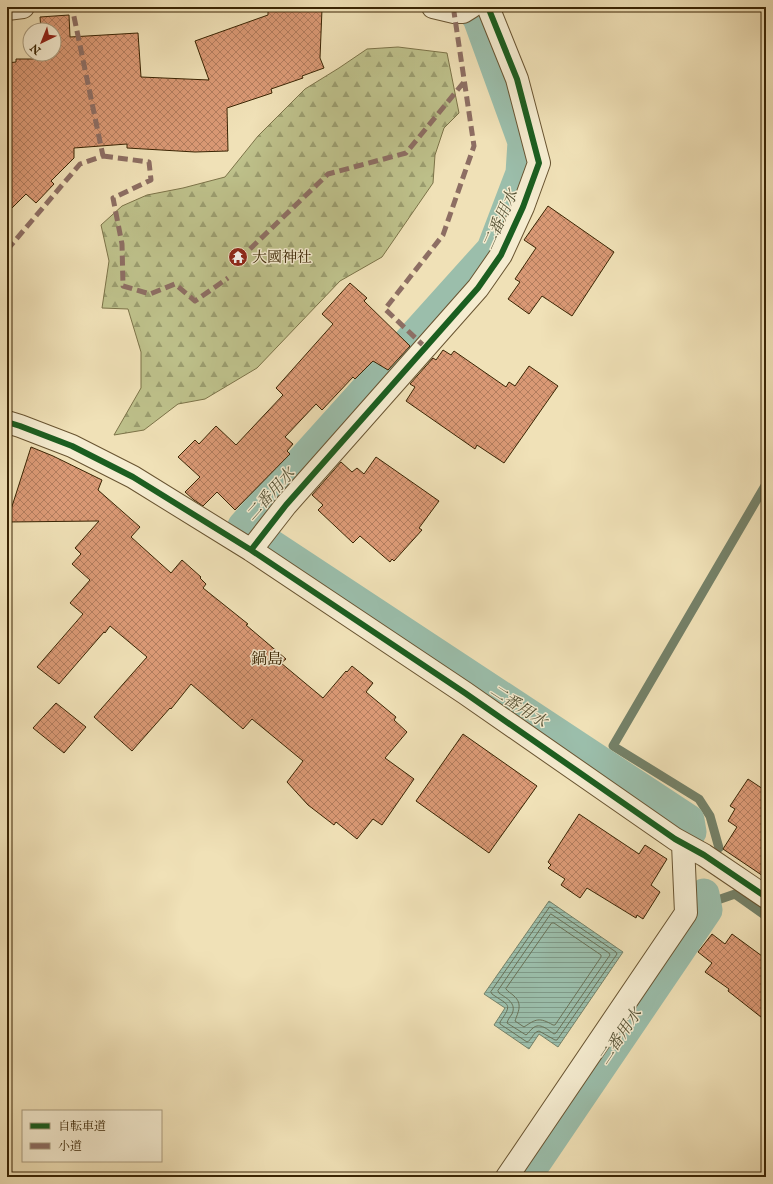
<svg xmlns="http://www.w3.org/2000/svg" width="773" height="1184" viewBox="0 0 773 1184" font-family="'IM FELL English','Noto Serif JP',serif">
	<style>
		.forest { fill: url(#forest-firs); stroke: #7c7348 }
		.water { fill: url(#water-rules); stroke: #748168 }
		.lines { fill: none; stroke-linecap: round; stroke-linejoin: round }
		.shore { stroke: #6a7258; stroke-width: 1 }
		.stream { stroke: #748168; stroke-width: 9 }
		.canal { stroke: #9bbeab; stroke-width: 31 }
		.building { fill: url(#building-cross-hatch); stroke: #3a2504 }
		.minor-casing { stroke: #685431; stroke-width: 24 }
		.minor { stroke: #f5ecd0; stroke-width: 22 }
		.quiet { stroke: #8d6e63; stroke-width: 5; stroke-dasharray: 10 5; stroke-linecap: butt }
		.cycleway-casing { stroke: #f5ecd0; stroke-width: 8 }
		.cycleway { stroke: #1b5e20; stroke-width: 6 }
		.labels { text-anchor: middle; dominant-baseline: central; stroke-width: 3; stroke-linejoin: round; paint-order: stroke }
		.poi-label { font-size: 15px; fill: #3a2504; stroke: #f5ecd0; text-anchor: start }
		.water-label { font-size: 16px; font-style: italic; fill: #575336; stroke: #f5ecd0 }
		.neighbourhood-label { font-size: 16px; fill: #3a2504; stroke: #f5ecd0 }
	</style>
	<defs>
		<pattern id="forest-firs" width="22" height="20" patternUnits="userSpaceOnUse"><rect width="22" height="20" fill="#bec18b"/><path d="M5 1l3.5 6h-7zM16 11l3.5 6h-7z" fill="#9b9d6f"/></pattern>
		<pattern id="water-rules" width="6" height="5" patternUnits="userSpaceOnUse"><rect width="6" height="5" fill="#9bbeab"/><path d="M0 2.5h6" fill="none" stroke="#7f9a89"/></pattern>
		<pattern id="building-cross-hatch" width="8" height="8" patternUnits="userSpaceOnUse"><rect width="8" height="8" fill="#da9975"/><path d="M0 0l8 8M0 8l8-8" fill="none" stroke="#b27d5e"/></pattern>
	</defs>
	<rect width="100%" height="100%" fill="#f0e1b7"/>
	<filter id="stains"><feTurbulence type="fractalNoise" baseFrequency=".005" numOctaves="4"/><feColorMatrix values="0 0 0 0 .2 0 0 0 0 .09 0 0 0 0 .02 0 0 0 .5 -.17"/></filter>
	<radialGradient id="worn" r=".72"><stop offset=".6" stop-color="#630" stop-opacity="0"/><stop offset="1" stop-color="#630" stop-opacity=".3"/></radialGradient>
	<path class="forest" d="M398,47L447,53L459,113L444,128L435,155L433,183L382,257L340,281L257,368L205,399L178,404L144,430L114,435L141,388V352L128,309L102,308L109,261L101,225L122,206L147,195L183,188L225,177L258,136L305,89L339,68L367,49Z"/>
	<path class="water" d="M549,901L623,952L558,1047L539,1034L529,1049L494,1025L505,1008L484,994Z"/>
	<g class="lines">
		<path class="shore" d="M550,907L616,952L617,954L557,1040H555L539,1031C533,1032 532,1040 527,1042L500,1024V1022C513,1003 509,1006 492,994L491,992Z
			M551,914L609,953L610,955L556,1033L554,1034C548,1030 540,1022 533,1028C530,1030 529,1033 526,1035L507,1023C508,1019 510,1017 512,1014C517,1003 506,998 499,993L498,991Z
			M552,923H554L601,955V957L555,1025H553C539,1017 536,1019 524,1027L515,1021C518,1012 523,1004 514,996C511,993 508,992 506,989Z"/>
		<path class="stream" d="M719,848L710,816L699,799L613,746L766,484
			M706,904L735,894L766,916"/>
		<path class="canal" d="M469,7L478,18L523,142L521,173L492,249L243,526L689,820L691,832
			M526,1177L707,910L704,894"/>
	</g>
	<path class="building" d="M268,7H311V8L322,9L320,58L324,68L302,76L303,78L271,89L272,93L227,108L228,151L195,152L127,148V144L74,148V158L51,181L54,184L36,203L26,194L8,212L7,63L16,62V59H42V54H54V30H41L40,17L69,15L70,37L138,33L141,77L209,80L195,41L268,15Z
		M548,206L614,252L572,316L542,296L529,314L508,299L520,282L515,279L536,248L524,240Z
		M350,283L367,298L364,301L410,346L388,370L373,361L355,379L353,377L322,410L316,404L285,437L293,444L287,451L290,454L235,510L217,492L203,506L194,500L185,492L200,477L178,457L195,440L199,444L216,426L236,445L283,395L276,388L333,324L322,314Z
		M443,350L451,355L454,351L506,387L509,382L515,386L529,366L558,386L504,463L477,445L475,449L406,401L415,387L410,384L433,358L436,360Z
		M31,447L53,456L102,480L98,490L140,527L131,537L171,573L182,560L201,577L200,578L206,584L203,588L248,624L246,625L286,659L281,663L323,698L346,671L347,672L352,666L373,683L366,692L396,717L394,720L407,732L385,758L414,779L382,825L373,819L357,839L336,822L334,825L308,805L287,782L303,761L252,719L243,729L191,684L171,709L170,708L132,751L94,717L147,657L110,626L105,633L104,632L59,684L37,667L83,614L70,603L90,580L72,564L81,554L75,548L99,521L7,522Z
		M376,457L439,501L419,528L422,530L394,561L392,559L390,562L360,536L353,543L318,510L323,505L312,495L341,462L352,472L357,468L364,474Z
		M56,703L86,727L64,753L33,728Z
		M463,734L537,786L489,853L416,801Z
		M748,779L766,791V878L723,849L737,827L728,821L735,809L730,806Z
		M579,814L639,854L645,845L667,859L651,885L660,892L643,919L637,915L636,918L587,888L580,898L561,885L565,879L548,868L551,865L548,862Z
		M712,934L725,944L732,934L766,959V1021L728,991L729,989L705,972L712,963L698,952Z"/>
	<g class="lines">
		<defs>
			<path id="minor" d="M433,7L454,12H463L471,7
				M7,9L23,7
				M7,422L20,426L72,446L133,477L251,550L465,693L675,839L704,855L766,897
				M251,550L286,505L478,288L501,255L523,207L539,163L517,79L488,7
				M507,1177L686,913L683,844"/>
		</defs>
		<use href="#minor" class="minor-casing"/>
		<use href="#minor" class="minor"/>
		<path class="quiet" d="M103,156L149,162L151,180L113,198L122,244L123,286L150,294L175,284L195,301L228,278
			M250,249L328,174L406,153L464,82
			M7,250L80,164L103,156L72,7
			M426,348L385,309L443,235L474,146L454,12"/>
		<defs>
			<path id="cycleway" d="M7,422L20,426L72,446L133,477L251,550L465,693L675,839L704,855L766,897
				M251,550L286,505L478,288L501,255L523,207L539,163L517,79L488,7"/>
		</defs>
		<use href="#cycleway" class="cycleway-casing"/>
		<use href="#cycleway" class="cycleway"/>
	</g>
	<defs>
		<symbol id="temple-disc" viewBox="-11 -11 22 22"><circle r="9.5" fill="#8f2418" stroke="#f5ecd0"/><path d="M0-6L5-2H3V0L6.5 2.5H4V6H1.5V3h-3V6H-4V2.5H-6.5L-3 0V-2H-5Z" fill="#fff"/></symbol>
	</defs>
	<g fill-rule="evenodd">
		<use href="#temple-disc" x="227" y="246" width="22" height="22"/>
	</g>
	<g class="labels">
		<g class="poi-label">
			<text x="252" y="257">大國神社</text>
		</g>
		<g class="water-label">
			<text transform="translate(501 220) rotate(-66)">二番用水</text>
			<text transform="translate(271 495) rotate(-48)">二番用水</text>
			<text transform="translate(518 707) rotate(33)">二番用水</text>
			<text transform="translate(621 1037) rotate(-56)">二番用水</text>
		</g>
		<g class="neighbourhood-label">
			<text x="267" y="660">鍋島</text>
		</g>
	</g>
	<rect width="773" height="1184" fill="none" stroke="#f0e1b7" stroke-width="24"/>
	<rect x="8" y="8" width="757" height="1168" fill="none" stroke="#3a2504" stroke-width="2"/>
	<rect x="12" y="12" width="749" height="1160" fill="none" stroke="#3a2504"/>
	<rect x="22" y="1110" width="140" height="52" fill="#f5ecd0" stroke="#aa9c7e"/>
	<rect x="30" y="1123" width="20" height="6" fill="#1b5e20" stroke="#aa9c7e"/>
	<text x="58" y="1130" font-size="12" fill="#3a2504">自転車道</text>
	<rect x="30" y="1143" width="20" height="6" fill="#8d6e63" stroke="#aa9c7e"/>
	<text x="58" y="1150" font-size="12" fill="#3a2504">小道</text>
	<g transform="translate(42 42) rotate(223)"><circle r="19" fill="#f5ecd0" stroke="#aa9c7e"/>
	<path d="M0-3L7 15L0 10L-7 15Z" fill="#8f2418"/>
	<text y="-6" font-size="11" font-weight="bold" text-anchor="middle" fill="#3a2504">N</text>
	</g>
	<rect width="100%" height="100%" filter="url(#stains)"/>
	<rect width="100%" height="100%" fill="url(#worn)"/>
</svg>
